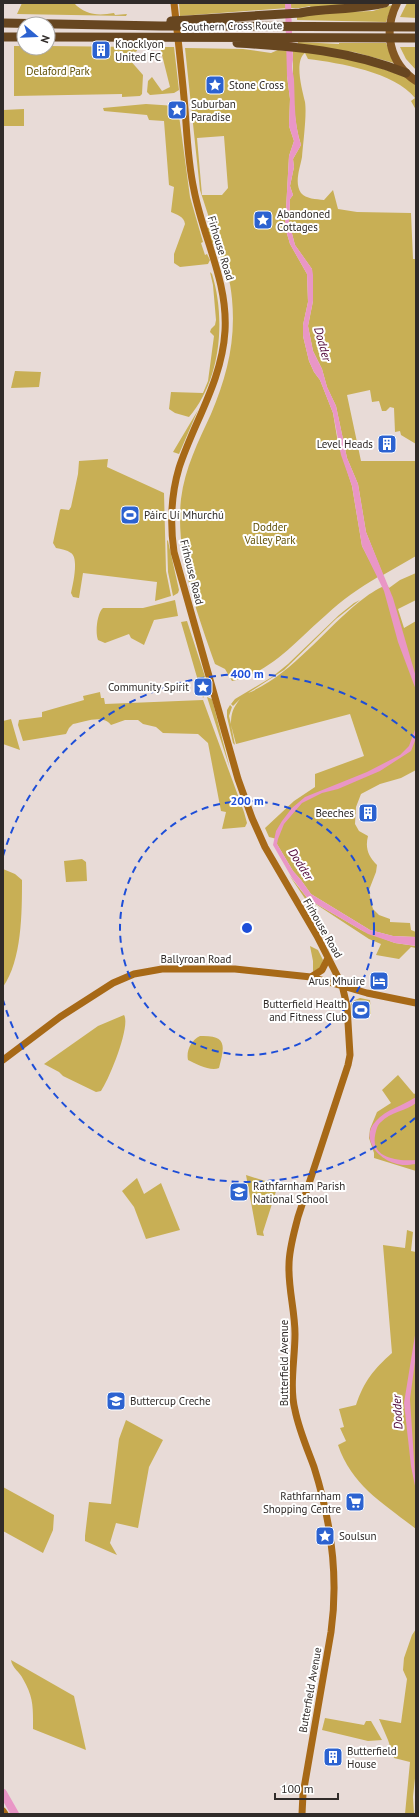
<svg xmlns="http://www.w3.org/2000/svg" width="419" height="1817" viewBox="0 0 419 1817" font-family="'PT Sans',sans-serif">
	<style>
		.green { fill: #c8af55; fill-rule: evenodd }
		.water { fill: #e996c6 }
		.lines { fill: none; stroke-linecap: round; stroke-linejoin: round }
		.river { stroke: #e996c6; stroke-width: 8 }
		.secondary { stroke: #a76917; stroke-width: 7 }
		.primary { stroke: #835723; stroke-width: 8 }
		.motorway { stroke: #674620; stroke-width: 9 }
		.ring { fill: none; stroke: #1d4ed8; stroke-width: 2; stroke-dasharray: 7 5 }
		.labels { text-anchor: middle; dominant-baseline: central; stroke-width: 4; stroke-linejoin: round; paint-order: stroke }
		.street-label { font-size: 11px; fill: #302b29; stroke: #fff }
		.poi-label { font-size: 11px; fill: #302b29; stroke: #fff; text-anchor: start }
		.park-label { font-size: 11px; fill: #615005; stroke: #fff }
		.water-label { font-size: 12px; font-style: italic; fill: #4e0437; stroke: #fff }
		.centre { fill: #1d4ed8; stroke: #fff; stroke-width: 2 }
		.ring-label { font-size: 12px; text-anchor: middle; font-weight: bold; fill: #1d4ed8; stroke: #fff; stroke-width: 4; stroke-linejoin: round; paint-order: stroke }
	</style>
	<rect width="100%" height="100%" fill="#e8dbd7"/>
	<path class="green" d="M22,3H74C85,15 98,16 114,13L115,15L127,14L126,16L17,14Z
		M179,3H374L311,8L310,6L300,8H288L180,16Z
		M407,3H416V18L400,17Z
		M392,5L386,22L297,20V17L318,13L373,11Z
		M298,42L339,44V43H386L394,63L354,52L298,46Z
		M14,46H24V48H48V46L136,47L137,51L131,54L129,59L143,75L142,94L140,96L122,97V94L14,96Z
		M160,47H174L179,90L174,93L150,95L147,92L148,81L152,77L162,91L170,87Z
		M400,47H416V70L406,59Z
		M185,48L243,49L271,53L278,50L287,51V76L290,99L289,126L294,141L289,156L285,227L290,244L307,274L308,302L303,325V336L309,361L314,372L320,380L333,413L338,443L352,486L362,546L378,577C359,588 342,600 326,615C298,639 271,673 232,681L225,669L215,664C197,612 175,555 181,499C185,468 198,442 211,414C227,376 236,341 232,299C231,290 230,281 227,273C222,256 210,240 202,225L213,230L200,190ZM224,136L228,188L222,195H202L197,138Z
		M293,51L348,57L406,77L416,85V110L411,101L415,98C394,72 340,63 308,59L305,53C294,61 302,89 305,102C307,114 303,144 302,157C300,168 294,183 301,193C306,199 316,199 324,200L333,190L338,209L357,212L411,213L413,259H416V444L401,435L400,431L395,432L394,408L390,407L386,411H382L379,401L372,402L370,390L347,395L361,461H416V556L383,575L366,532L358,484L347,458L336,406L327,387L322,369L313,351L308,326L313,301L312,269L295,245L289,222L290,199L293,195L290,186L294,167L293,159L301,145C292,117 293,81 293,51Z
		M146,104L176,106L178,108L190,197L203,242L201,243L205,255L207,254L210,260L208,264L180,267L174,263V254L185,224C184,216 177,215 171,212L174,187L169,185L164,121L149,120L147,115L104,111L103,108Z
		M24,109V126H3V110Z
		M210,272L212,274C226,319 221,380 189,417L175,413L169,409L171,392L203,393L208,381L214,336L210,332L211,329L215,325L216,320L213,285Z
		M15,371L41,372L39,387L11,388Z
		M198,410L179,454L173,452Z
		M108,459L107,467L164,493L166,571L171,596L155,601L157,582L83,573L79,598L73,597L71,593C73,584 79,558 71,553C67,550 61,549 56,548L53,543L60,510L61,509L69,510L71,507L78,474L79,461Z
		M167,540L168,541L179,590L178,593L173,596L168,572Z
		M416,573V600L398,609L404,628L416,621V770L401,778L380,784L361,794L356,807L355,824L359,831L368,836C365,848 368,856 377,865L376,872L369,890L371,902L373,909L379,915L390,919V922L410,923L411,930L416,932V937L393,936L370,930L311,894L301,880L293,871L277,844V839L269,837L265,828L294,801L315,787V774L364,756L350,714L236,744L231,725L235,745L233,743L227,717V710L230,705L232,707L229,716L231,724C231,713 233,708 240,699L233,706L231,704L235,699L272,677L288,664L339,615L354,603L360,600L336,619L284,670L248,693C290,676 323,631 359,602C368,595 376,589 387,585L389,588L400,580Z
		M175,600L178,616L154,620L144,645L131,638L129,634L105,643L98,640C95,633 97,613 103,608H143Z
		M187,621L209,689L203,698L181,622Z
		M100,692L101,698H104L105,704L203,700L244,812L247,823L245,827L222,829L226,812L221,811L208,743L198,734L163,733L156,727L143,724L138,720H125L111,725C103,714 84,722 73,724L69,728L66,734L23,741L18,725L19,720L42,717V712L84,700L83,696Z
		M207,697L212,699L230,769Z
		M11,719L20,750L3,744V721Z
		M82,859L86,862L87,881L66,882L64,861Z
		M3,869L15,874L22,880C22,913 22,960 3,987Z
		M289,875L308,899L363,931L395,943L416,946V948L411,947L399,959L376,955L381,944L369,939L308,899L306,900Z
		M310,946L318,950L323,960L321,967L313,972V961Z
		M360,998L370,1000L371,1014H352L351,1004L355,1000Z
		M124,1015C131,1026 109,1080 101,1091L96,1092L63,1076L59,1072L44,1064L98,1026Z
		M200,1036C227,1035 225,1045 219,1068C211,1072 196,1064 188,1060C186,1051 191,1040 200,1036Z
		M398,1075L414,1094L416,1093V1171L374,1158V1153L369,1138L370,1129L377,1112L391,1103L382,1090Z
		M246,1175L278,1185L263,1232L264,1236L257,1235Z
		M137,1178L144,1194L161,1183L180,1230L146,1239L134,1207L122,1191Z
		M407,1230L413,1232L411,1251L416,1252V1529C383,1503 352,1486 338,1445L346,1441L340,1428L344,1427L339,1409L356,1405C364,1381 374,1369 392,1353L383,1245L405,1248Z
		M126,1420L163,1440L149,1467L138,1528L116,1523L110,1543L117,1555L85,1541V1536L89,1502L111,1504L119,1439Z
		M3,1487L54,1515L53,1530L43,1553L3,1531Z
		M416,1629V1769L413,1797L414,1814H405L410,1762L394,1758L388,1740L379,1719L401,1723L407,1679L403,1670L404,1658L412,1635Z
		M11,1660L74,1696L86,1750L33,1729C33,1708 34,1698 23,1679C20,1672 12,1668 11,1660Z
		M325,1718L364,1725L366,1721H371L382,1740L368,1741L322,1730Z"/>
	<path class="water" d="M285,3H291L293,60C291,68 293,72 294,79C295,102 294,124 301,145L293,159L294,167L290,186L293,195L290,199L289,222L295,245L312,269L313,275V301L308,326L313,351L322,369L327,387L336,406L347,458L358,484L366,532L393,598L416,677V690L398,642L384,591L362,546L352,486L341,455L333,413L320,380L314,372L309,361L303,336V325L308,302L307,274L290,244L285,227L289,156L294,141L289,126L290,99L287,76Z
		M416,727V738L411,751L380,771L338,789L322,793L302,803L284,824L278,839L277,844L293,871L301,880L311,894L370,930L393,936L416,937V946L395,943L368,934L308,899L292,878L273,845L276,831L282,821L292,808L305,797L367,772L400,755L409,746Z
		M416,1097V1103C406,1111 390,1112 381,1122C377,1125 376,1131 375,1136C371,1159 400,1161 416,1160V1164C408,1165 402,1166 394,1163C377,1158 360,1137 376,1121C386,1109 403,1106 416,1097Z
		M416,1329V1354L410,1399L416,1491L411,1466L404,1403Z"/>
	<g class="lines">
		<path class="river" d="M3,1793L15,1814"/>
		<path class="secondary" d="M174,3C178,38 182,73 185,109C187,136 188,163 194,190C203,238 228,281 225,331C222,381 194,422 179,468C171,495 170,524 174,552L238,779L252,818L265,847L317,936L342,985L347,1006L350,1055L348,1065L298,1217C294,1233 289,1249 289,1265C288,1288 295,1311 295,1334C295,1359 289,1386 295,1410C299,1430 307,1448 314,1467C331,1521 339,1576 331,1632L303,1794L302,1814
			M311,977L322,970L328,958
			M3,1060L60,1017L113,983L134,974L162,969H235L311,977L367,993L416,1003
			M3,1811L5,1814"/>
		<path class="primary" d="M397,3C383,31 389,63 416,81"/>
		<path class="motorway" d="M171,21L300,13C328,8 357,10 385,3
			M3,23L161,26L416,27
			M3,37H24
			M48,37L416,38
			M237,43C294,46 352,51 406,73"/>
	</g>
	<g class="ring">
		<circle cx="247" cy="928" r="127"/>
		<path d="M415 1118A254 254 0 0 1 3 1000M3 856A254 254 0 0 1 415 738"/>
	</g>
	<defs>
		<symbol id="building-square" viewBox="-11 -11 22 22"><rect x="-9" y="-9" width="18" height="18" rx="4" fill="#2c62d0" stroke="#fff"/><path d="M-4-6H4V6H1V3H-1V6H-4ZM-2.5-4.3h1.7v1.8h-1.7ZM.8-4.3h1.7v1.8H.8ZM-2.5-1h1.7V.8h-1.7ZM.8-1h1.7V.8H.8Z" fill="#fff"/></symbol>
		<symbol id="sight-square" viewBox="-11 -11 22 22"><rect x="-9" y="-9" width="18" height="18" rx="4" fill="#2c62d0" stroke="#fff"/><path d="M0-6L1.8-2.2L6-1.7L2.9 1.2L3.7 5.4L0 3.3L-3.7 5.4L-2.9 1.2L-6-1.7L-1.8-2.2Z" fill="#fff"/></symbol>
		<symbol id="stadium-square" viewBox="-11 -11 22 22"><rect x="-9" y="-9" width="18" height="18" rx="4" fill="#2c62d0" stroke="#fff"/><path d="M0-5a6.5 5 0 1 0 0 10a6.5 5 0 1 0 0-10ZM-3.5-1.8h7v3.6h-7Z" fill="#fff"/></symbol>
		<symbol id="hotel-square" viewBox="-11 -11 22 22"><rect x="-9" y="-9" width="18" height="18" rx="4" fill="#2c62d0" stroke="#fff"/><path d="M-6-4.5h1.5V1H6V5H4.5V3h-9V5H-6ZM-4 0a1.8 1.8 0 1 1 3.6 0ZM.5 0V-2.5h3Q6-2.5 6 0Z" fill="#fff"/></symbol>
		<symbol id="school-square" viewBox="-11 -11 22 22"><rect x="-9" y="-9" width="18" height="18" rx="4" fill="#2c62d0" stroke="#fff"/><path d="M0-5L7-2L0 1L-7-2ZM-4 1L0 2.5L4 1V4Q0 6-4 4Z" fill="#fff"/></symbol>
		<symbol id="supermarket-square" viewBox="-11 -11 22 22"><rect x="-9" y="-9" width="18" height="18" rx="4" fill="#2c62d0" stroke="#fff"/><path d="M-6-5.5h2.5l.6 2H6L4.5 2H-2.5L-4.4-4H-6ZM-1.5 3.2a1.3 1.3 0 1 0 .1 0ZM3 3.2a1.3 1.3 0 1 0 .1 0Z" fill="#fff"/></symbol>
	</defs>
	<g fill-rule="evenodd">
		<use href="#building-square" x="90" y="39" width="22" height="22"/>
		<use href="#sight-square" x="204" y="74" width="22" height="22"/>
		<use href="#sight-square" x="166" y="99" width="22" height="22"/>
		<use href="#sight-square" x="252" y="209" width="22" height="22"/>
		<use href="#building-square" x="376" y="433" width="22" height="22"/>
		<use href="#stadium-square" x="119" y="504" width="22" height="22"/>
		<use href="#sight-square" x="192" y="676" width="22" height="22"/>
		<use href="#building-square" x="357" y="802" width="22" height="22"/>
		<use href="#hotel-square" x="368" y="970" width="22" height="22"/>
		<use href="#stadium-square" x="350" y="999" width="22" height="22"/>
		<use href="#school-square" x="228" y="1181" width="22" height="22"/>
		<use href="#school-square" x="105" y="1390" width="22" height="22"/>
		<use href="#supermarket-square" x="344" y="1491" width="22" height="22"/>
		<use href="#sight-square" x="314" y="1525" width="22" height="22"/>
		<use href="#building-square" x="322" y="1746" width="22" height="22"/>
	</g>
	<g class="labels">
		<g class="street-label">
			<text transform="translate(232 26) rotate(-1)">Southern Cross Route</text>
			<text transform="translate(221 248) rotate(73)">Firhouse Road</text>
			<text transform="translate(192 572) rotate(76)">Firhouse Road</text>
			<text transform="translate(323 928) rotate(60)">Firhouse Road</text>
			<text x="196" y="959">Ballyroan Road</text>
			<text transform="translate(284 1363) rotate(-90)">Butterfield Avenue</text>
			<text transform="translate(310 1690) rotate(-80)">Butterfield Avenue</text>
		</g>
		<g class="poi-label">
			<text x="115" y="44">Knocklyon<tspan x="115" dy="13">United FC</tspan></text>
			<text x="229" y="85">Stone Cross</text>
			<text x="191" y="104">Suburban<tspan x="191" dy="13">Paradise</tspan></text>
			<text x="277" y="214">Abandoned<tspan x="277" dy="13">Cottages</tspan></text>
			<text x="373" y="444" text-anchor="end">Level Heads</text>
			<text x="144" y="515">Páirc Uí Mhurchú</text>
			<text x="189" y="687" text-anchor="end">Community Spirit</text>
			<text x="354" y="813" text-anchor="end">Beeches</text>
			<text x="365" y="981" text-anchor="end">Arus Mhuire</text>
			<text x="347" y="1004" text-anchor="end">Butterfield Health<tspan x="347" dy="13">and Fitness Club</tspan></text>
			<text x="253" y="1186">Rathfarnham Parish<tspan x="253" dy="13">National School</tspan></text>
			<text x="130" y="1401">Buttercup Creche</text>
			<text x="341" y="1496" text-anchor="end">Rathfarnham<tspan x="341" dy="13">Shopping Centre</tspan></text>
			<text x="339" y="1536">Soulsun</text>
			<text x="347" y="1751">Butterfield<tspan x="347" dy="13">House</tspan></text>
		</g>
		<g class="park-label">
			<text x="58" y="71">Delaford Park</text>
			<text x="270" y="527">Dodder<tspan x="270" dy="13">Valley Park</tspan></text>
		</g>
		<g class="water-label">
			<text transform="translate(323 344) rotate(75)">Dodder</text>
			<text transform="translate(301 864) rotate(57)">Dodder</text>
			<text transform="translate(397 1412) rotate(-93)">Dodder</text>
		</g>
	</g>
	<circle cx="247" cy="928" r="6" class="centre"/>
	<g class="ring-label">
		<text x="247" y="678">400 m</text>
		<text x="247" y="805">200 m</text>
	</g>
	<rect width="419" height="1817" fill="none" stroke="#302b29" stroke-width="8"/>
	<g transform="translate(36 36) rotate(109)"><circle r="19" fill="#ffffff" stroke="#acaaa9"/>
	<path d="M0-3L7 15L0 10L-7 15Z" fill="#2c62d0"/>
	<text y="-6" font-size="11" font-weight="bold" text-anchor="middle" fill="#302b29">N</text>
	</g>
	<path d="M275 1793v6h63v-6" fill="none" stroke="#302b29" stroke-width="2"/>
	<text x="281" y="1793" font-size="12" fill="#302b29" stroke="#ffffff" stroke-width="3" paint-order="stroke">100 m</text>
</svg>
